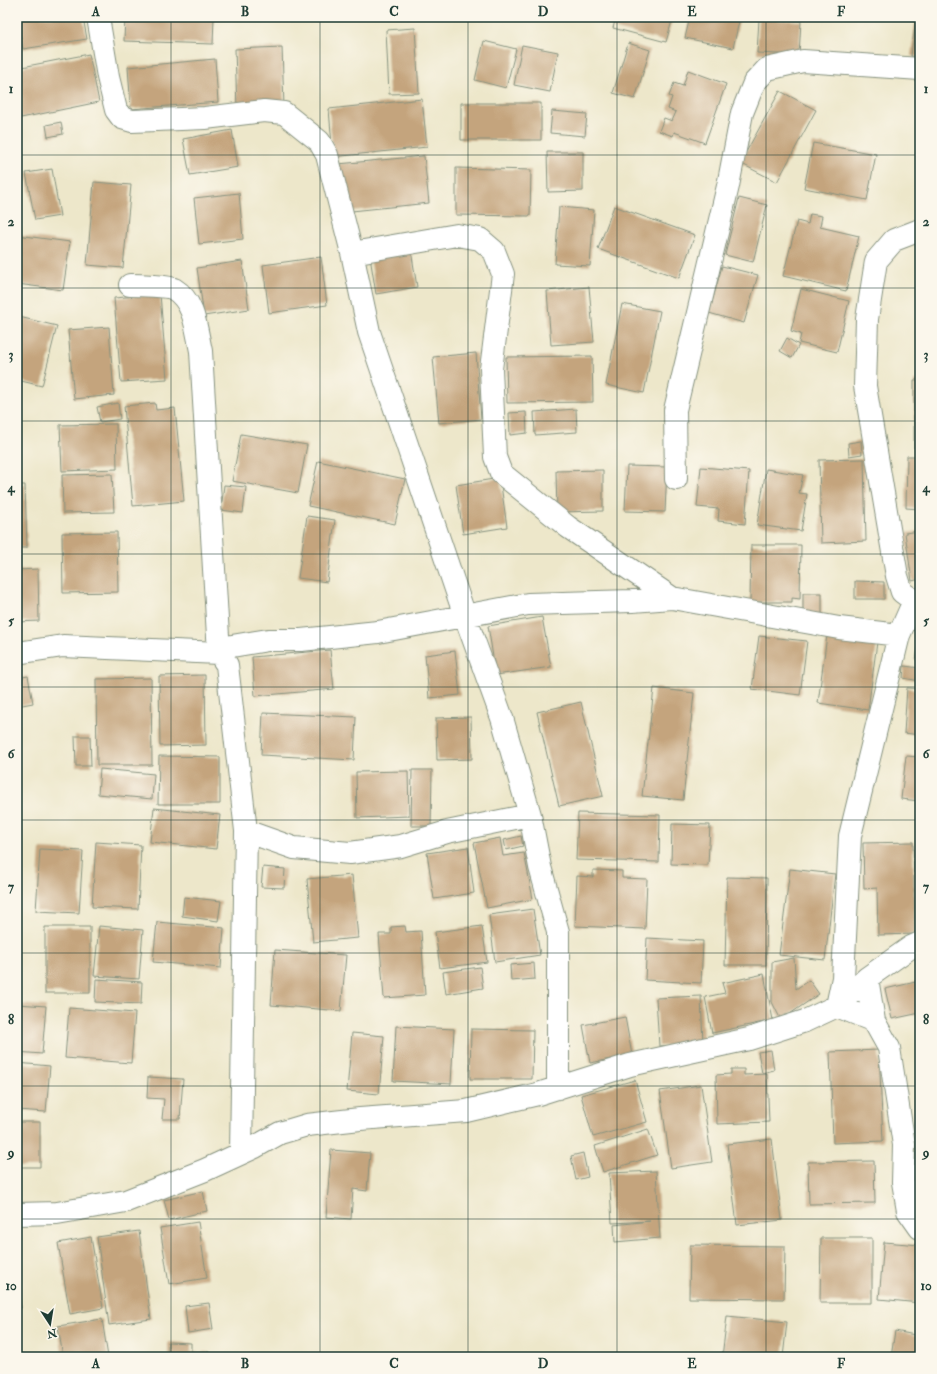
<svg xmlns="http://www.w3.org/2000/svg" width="937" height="1374" viewBox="0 0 937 1374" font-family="'IM FELL Double Pica',serif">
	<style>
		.building { fill: #c4a47d }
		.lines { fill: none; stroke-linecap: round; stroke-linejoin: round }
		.minor-casing { stroke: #86927f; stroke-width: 24 }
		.minor { stroke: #fff; stroke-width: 22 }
		.grid { fill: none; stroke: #1f3d34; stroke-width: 1; stroke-opacity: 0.55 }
		.neatline { fill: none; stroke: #1f3d34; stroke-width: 1.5 }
		.grid-label { font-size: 13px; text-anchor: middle; font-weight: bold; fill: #1f3d34 }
	</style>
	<rect width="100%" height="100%" fill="#fbf7ec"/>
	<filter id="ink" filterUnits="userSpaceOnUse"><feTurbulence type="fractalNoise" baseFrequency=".025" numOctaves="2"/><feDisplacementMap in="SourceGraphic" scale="8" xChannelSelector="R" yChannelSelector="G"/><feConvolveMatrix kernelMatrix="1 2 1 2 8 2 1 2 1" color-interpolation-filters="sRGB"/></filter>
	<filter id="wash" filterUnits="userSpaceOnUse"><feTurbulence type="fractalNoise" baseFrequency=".012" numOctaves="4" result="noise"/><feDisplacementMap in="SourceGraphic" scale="16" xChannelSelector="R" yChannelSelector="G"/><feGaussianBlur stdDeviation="0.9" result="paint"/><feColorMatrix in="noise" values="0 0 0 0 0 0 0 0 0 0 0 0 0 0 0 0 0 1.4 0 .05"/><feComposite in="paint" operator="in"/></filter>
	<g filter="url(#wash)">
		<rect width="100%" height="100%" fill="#ede7ca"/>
		<g id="blocks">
			<path class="building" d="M17,17H83L87,39L23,49Z
				M125,17H214L213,44L124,41Z
				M616,17H673L666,42L613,28Z
				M690,17H740L733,48L685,38Z
				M916,17H920V57L911,56Z
				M759,19L801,21L799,55L757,53Z
				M415,28L419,93L389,94L386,30Z
				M484,41L516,49L506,88L475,80Z
				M628,43L650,50L635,99L613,93Z
				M522,45L558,52L550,92L514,85Z
				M282,47L284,107L237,109L235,49Z
				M89,54L99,102L21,118L17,99V68Z
				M215,59L218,102L131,109L128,67Z
				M688,70L726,84L705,143L674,132L673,136L659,131L664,118L672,121L676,112L668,109L672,97L669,96L674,83L683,86Z
				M780,91L816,110L777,182L740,163Z
				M422,99L427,147L333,157L329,109Z
				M461,103H541V140H461Z
				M552,111L587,114L585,136L550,133Z
				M61,122L63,134L48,137L46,125Z
				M232,130L238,167L190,175L183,139Z
				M813,143L876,154L867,200L804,188Z
				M547,152H583V191L548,192Z
				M424,156L429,203L342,212L338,164Z
				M456,168L531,170L530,216L456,215Z
				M52,169L60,216L35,220L26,173Z
				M94,182L131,185L123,268L87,265Z
				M239,193L243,239L199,244L194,198Z
				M739,198L767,205L753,262L725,255Z
				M614,206L695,235L679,278L598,249Z
				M559,207L594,210L590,266L555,264Z
				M810,214L822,216L820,227L859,236L846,291L783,276L797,221L808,224Z
				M17,235L70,242L63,290L17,284Z
				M411,250L417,287L376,294L370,257Z
				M321,257L327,305L269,313L263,265Z
				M242,261L249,309L204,316L197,268Z
				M722,266L758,275L744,323L709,313Z
				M589,287L594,342L551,345L547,291Z
				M801,289L849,301L837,352L799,343L801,334L791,331Z
				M160,294L167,379L121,382L114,298Z
				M622,304L660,311L644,393L606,385Z
				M19,317L57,326L42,386L17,380V325Z
				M109,327L114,395L74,399L68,330Z
				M787,338L799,345L792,358L780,351Z
				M476,353L481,419L439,423L433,357Z
				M592,356L593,402L507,403L506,357Z
				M914,380H920V448H914Z
				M118,403L120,419L100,422L97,407Z
				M155,403L156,410L175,408L184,501L133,506L124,406Z
				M576,409L577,432L535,435L534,412Z
				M526,412L527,433L510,435L509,413Z
				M116,424L117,469L62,471L60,425Z
				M241,434L307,445L298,493L232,481Z
				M861,441L862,454L849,456L848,443Z
				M907,456H920V509L906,508Z
				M864,459L866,541L821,543L819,460Z
				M318,461L405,479L395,524L308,506Z
				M627,466L667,467L665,512L625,511Z
				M701,467L749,471L745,524L718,521L719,509L697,507Z
				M766,469L803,475L799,493L807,494L801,531L757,525Z
				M603,470V511L557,512L556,471Z
				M112,474L114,512L63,513L62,475Z
				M500,478L507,527L463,534L456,485Z
				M17,485H25L27,548H17Z
				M224,485L246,487L243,513L221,510Z
				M307,516L335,520L327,582L298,578Z
				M920,531V579L912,581L905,533Z
				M117,532L118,592L63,593L62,533Z
				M751,545H801L800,599L792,598V602H750Z
				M38,569L39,621L17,622V570Z
				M855,581L884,582V599H855Z
				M803,593H822V615L803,616Z
				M542,617L551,667L496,675L488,626Z
				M827,635L877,642L868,710L818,703Z
				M759,636L807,641L800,695L752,689Z
				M919,641H920V660H916Z
				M330,650L334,689L255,696L252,657Z
				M455,651L460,695L429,698L425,655Z
				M904,666L920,668V681L903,678Z
				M205,675L206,745L160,746L159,676Z
				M28,676L33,703L17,706V678Z
				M151,678L152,765H97L96,679Z
				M654,688L694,693L683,800L642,796Z
				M907,688L920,689V735L904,733Z
				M581,702L603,796L559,806L537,712Z
				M263,713L356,717L354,760L261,755Z
				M471,717L472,759L437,760L436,718Z
				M75,736H90L91,766H76Z
				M159,756L220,757V804H158Z
				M906,756L920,757V801L901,799Z
				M100,769L154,774L152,799L98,794Z
				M412,770H432L431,826H411Z
				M408,771L409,816L357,818L356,772Z
				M154,808L220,815L216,849L150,842Z
				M578,813L660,815L659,862L576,860Z
				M672,824L710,825L708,865L671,864Z
				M521,836L523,846L506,850L504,840Z
				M500,838L503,856L524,853L533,899L487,908L474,843Z
				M17,842L21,843L18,882H17Z
				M96,842L141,845L138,909L92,907Z
				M913,842L915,934L878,935L877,888L864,889L863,843Z
				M468,847L474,893L434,899L427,853Z
				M40,849L83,851L79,913L36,911Z
				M263,867L285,869L284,888L261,887Z
				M790,869L835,874L825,960L779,955Z
				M593,870L622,871V878L647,879L645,929L575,926L577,876L593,877Z
				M352,875L358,938L313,942L307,879Z
				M727,877L767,878L766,965H725Z
				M184,897L221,901L218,921L182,916Z
				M533,909L540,955L495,962L489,915Z
				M157,922L224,928L221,968L153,962Z
				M99,926L143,930L139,979L94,976Z
				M405,926L406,932L421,931L425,995L384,998L379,934H391V927Z
				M482,926L487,962L440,968L435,932Z
				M45,927H90V993H45Z
				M647,938L703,941L701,983L645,980Z
				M275,950L346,955L341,1011L271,1005Z
				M794,958L796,989L809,980L819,994L781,1020L772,1002V962Z
				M534,963L535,979L511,981L510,965Z
				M480,967L483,988L446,994L443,972Z
				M764,974L773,1020L712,1033L705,997L725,993L722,983Z
				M96,979L142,982L141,1004L95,1002Z
				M920,981V1013L892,1019L885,989Z
				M701,996L703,1044L659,1046L656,998Z
				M17,1004L46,1006L42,1054L17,1052Z
				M69,1008L135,1013L131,1063L65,1058Z
				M625,1017L632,1055L590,1063L583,1025Z
				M396,1026L454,1029L451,1084L393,1081Z
				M471,1029L533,1030L532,1079H470Z
				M352,1033L384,1036L379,1094L347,1091Z
				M771,1050L774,1070L762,1073L758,1052Z
				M879,1050L883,1141L833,1143L830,1052Z
				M17,1063L50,1066L46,1112L17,1110Z
				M731,1069H744V1075L767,1074L769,1122L717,1124L716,1075L731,1074Z
				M148,1077L183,1079L180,1119H162L164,1099L147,1098Z
				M635,1080L647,1122L593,1137L581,1095Z
				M701,1085L712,1162L671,1168L660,1091Z
				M17,1122H40V1167H17Z
				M648,1129L657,1155L603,1172L595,1146Z
				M772,1139L782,1220L737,1225L727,1144Z
				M331,1150L370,1153L367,1191L353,1189L351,1219L326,1217Z
				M583,1153L588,1177L576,1180L571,1156Z
				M874,1161L875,1203L809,1204L808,1162Z
				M656,1171L660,1238L615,1242L614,1225L650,1221L612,1223L609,1173Z
				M203,1191L207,1211L169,1220L164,1200Z
				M198,1222L207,1278L169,1284L160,1228Z
				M139,1231L151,1319L109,1325L97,1237Z
				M91,1237L103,1308L70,1314L58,1243Z
				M821,1238H872V1303H820Z
				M884,1242L920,1245V1303L879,1299Z
				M690,1245L785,1246L784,1299L689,1298Z
				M17,1282L21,1308H17Z
				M209,1303L213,1329L188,1333L185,1306Z
				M727,1316L787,1322L783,1357H722Z
				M102,1319L108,1357H63L58,1326Z
				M895,1331L920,1336V1357H891Z
				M168,1342L191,1343V1352H209V1357H168Z"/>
		</g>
	</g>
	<g filter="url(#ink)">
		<use href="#blocks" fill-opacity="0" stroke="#86927f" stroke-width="1"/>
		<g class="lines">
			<defs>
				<path id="minor" d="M98,17L108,77L116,110L122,118L132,121L205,118L264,111L284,113L319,141L327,155L352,253L369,332L465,616L502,718L530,815L540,867L558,932V1088
					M920,230L894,240L876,261L867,319L865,386L897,576L902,592L914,601H920
					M352,253L457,235L480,239L494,251L503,274L491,369L495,457L501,473L568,527L672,598
					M130,285C139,285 169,286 174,289C195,302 196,329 201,351L219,653L227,665L246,831L241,1153
					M676,479L675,410L728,186L742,113L754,83L767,69L803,61L920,69
					M17,653L63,646L219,653L226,647L268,640H301L378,632L528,604L632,601L672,598L839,628L899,635
					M246,831L294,848L350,853L401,846L447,832L530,815
					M867,978L874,1021L889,1048L904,1145L903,1182L908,1211L920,1228
					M874,1021L837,1006L843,978L850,836L899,635L914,601
					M17,1214L57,1213L126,1201L205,1170L255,1147L280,1133L307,1125L360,1119L466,1111L538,1094L630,1065L749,1039L805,1021L837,1006L867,978L911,947L920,943"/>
			</defs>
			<use href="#minor" class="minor-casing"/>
			<use href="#minor" class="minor"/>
		</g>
	</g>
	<path class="grid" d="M171,17V1357M320,17V1357M468,17V1357M617,17V1357M766,17V1357M17,155H920M17,288H920M17,421H920M17,554H920M17,687H920M17,820H920M17,953H920M17,1086H920M17,1219H920"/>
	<rect width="937" height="1374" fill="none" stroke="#fbf7ec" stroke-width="44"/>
	<g transform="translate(50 1324) rotate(168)" stroke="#fbf7ec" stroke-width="3" paint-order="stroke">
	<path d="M0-3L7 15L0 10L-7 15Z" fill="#1f3d34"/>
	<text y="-6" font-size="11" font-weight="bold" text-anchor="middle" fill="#1f3d34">N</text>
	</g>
	<rect x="22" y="22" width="893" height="1330" class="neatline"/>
	<g class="grid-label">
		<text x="96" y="16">A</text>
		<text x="245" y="16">B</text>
		<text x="394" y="16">C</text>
		<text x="543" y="16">D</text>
		<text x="692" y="16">E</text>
		<text x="841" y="16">F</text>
		<text x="11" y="93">1</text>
		<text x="926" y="93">1</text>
		<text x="11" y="226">2</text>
		<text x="926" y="226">2</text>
		<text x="11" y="359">3</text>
		<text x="926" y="359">3</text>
		<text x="11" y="492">4</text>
		<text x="926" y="492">4</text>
		<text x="11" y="625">5</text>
		<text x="926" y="625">5</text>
		<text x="11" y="758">6</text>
		<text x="926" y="758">6</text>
		<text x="11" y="891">7</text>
		<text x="926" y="891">7</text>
		<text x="11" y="1024">8</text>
		<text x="926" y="1024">8</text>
		<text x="11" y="1157">9</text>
		<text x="926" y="1157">9</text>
		<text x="11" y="1290">10</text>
		<text x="926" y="1290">10</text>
		<text x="96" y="1368">A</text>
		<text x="245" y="1368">B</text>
		<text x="394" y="1368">C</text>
		<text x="543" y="1368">D</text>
		<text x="692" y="1368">E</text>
		<text x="841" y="1368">F</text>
	</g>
</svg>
